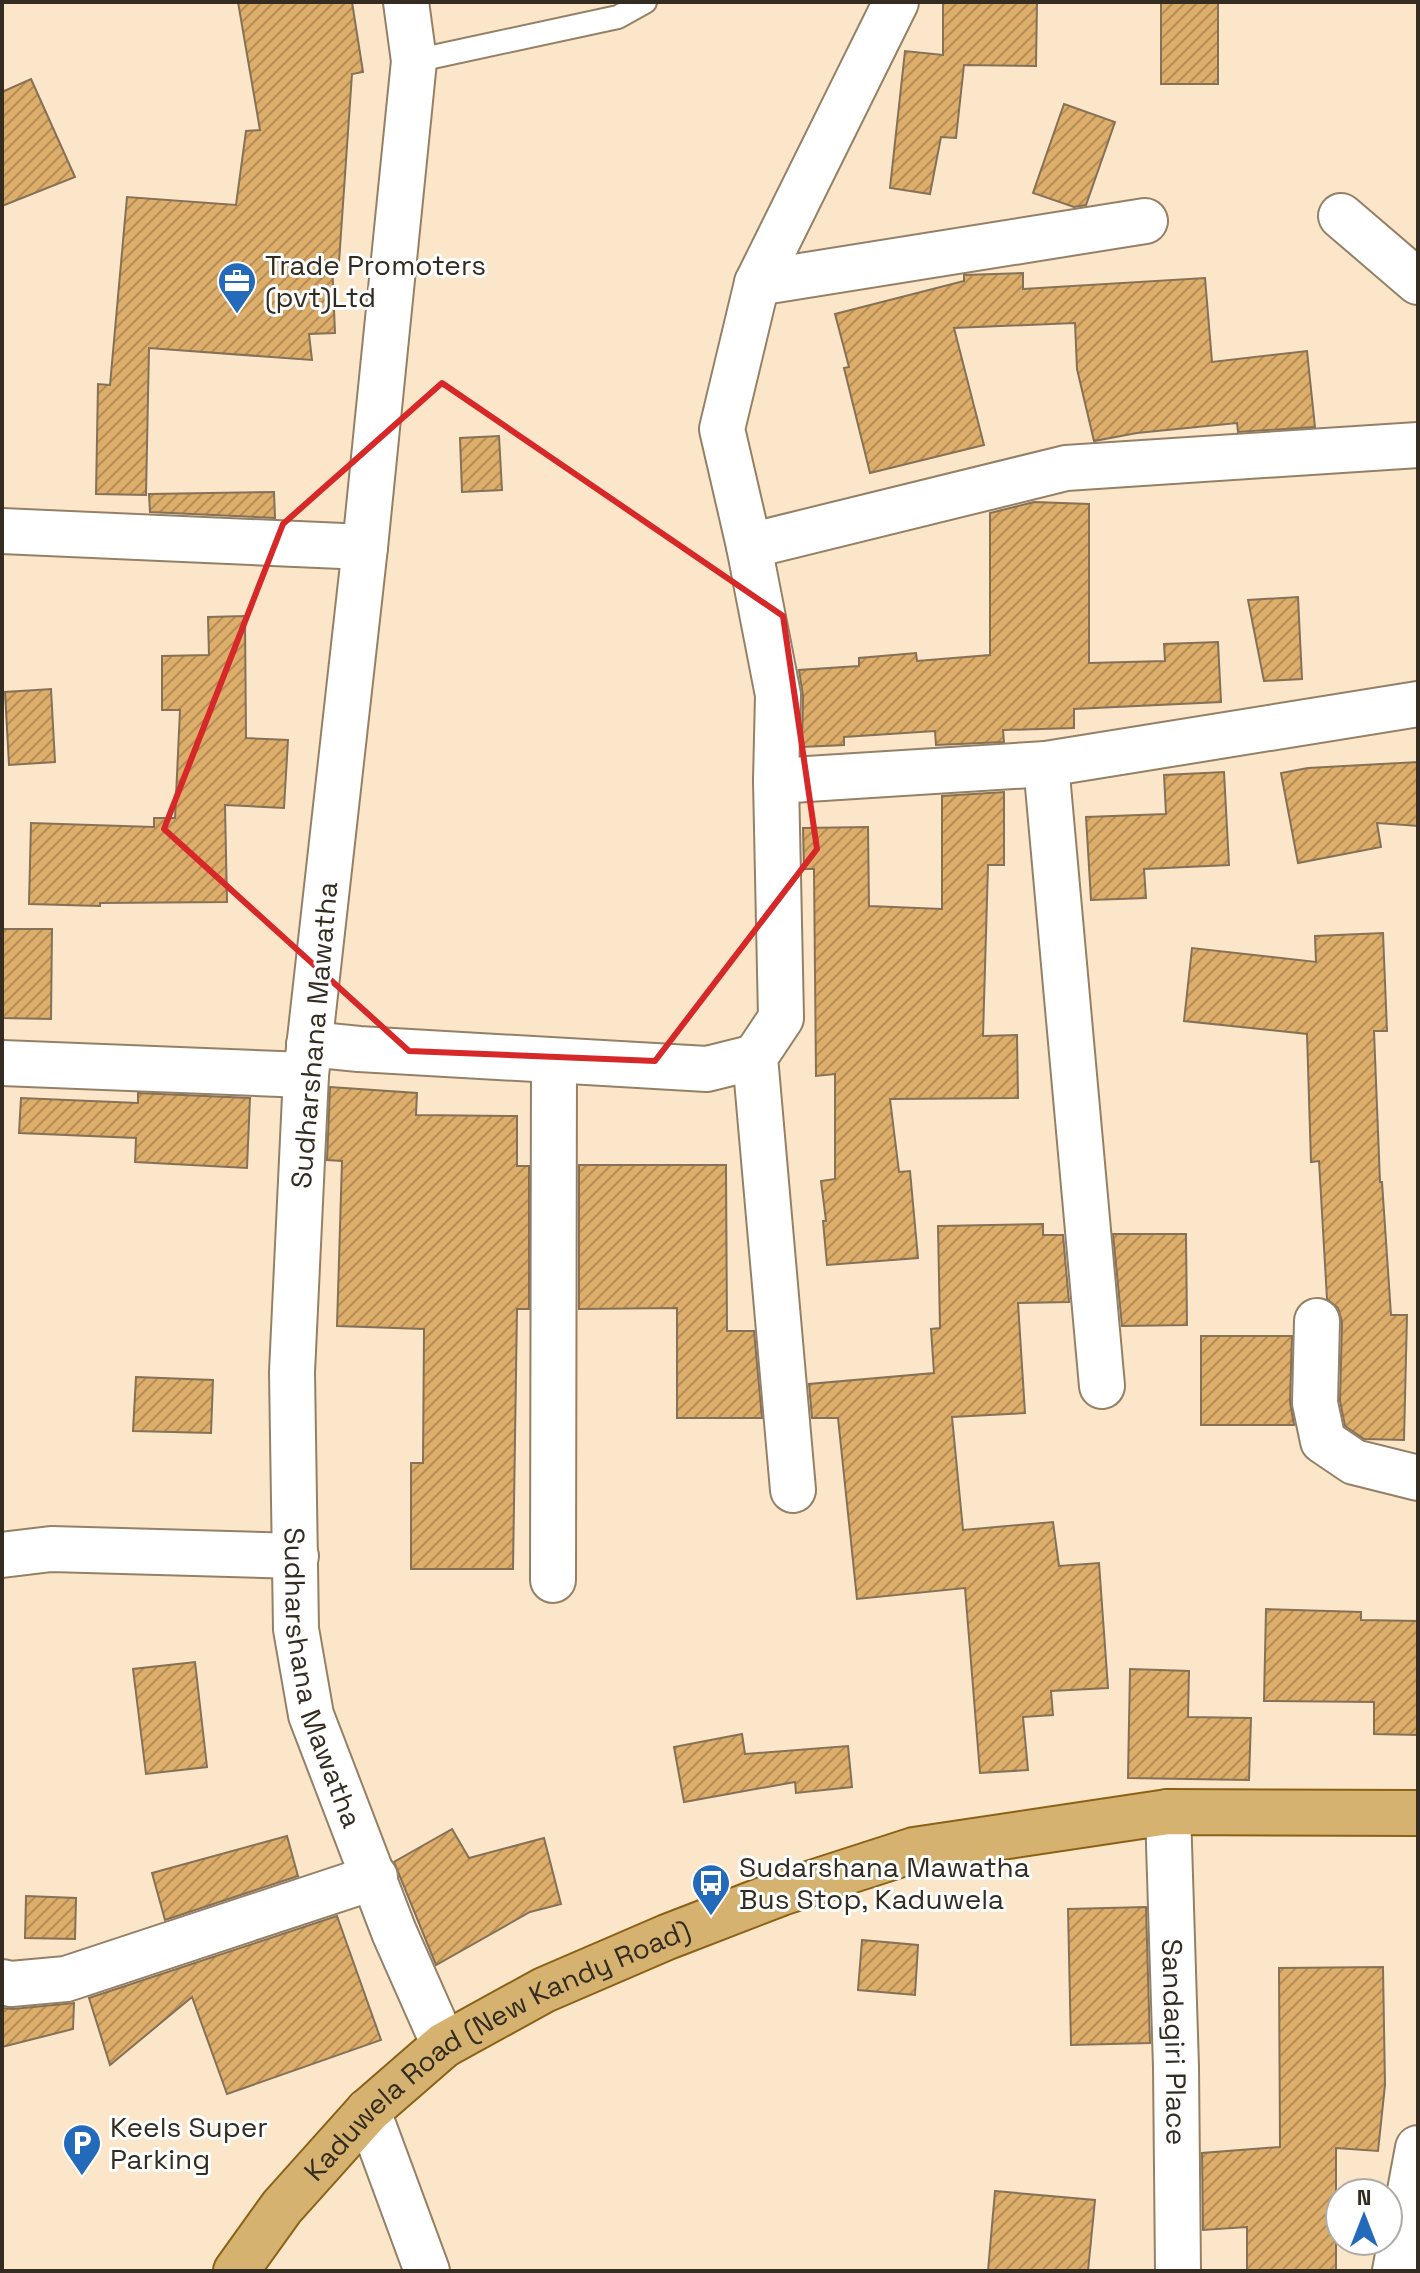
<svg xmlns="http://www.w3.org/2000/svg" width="1420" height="2273" viewBox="0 0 1420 2273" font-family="'Space Grotesk',sans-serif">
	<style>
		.building { fill: url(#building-hatch); stroke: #847157; stroke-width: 2 }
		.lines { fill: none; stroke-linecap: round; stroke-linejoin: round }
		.service-casing { stroke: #948066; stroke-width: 26 }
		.minor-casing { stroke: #948066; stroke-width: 48 }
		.primary-casing { stroke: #8b6116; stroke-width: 48 }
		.service { stroke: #fff; stroke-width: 22 }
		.minor { stroke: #fff; stroke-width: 44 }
		.primary { stroke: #d6b270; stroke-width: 44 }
		.marked { fill: none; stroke: #d62828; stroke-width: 6; stroke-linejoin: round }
		.labels { text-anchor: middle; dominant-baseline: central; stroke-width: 6; stroke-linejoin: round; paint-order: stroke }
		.poi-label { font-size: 28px; fill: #342c21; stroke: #fff; text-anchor: start }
		.street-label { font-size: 28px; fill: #342c21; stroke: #fff }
	</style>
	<defs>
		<pattern id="building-hatch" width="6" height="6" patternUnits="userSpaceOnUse" patternTransform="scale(2)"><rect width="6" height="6" fill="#ddad6a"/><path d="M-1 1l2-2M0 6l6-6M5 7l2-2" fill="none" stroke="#b48d57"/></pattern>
	</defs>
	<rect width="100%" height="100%" fill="#fce6c9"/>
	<path class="building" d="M238,2H352L363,72L352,74L339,262L332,261L335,333L309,334L312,360L149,348L146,495L96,494L98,384L110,385L127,197L236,205L246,131L260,130Z
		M943,2H1037L1036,66L964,65L956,138L941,137L930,194L890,188L905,51L943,55Z
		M1161,2H1218V84H1161Z
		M31,79L75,177L2,206V92Z
		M1064,104L1115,122L1086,205L1074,207L1033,193Z
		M1023,273V289L1205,278L1212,362L1307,351L1315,427L1238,432L1237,423L1137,433L1094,441L1077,369L1075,323L954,328L984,445L870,473L844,368L849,367L835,314L964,281V275Z
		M499,436L502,490L462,492L460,438Z
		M274,492L275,518L150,512L149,494Z
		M1034,502L1089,504V663L1165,661L1164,644L1218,642L1221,702L1074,709V728L1003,730L1004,742L936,745L935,731L844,737V745L802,747L803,696L799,670L859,666V658L916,653L917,661L990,655V513Z
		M1298,597L1302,679L1264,681L1248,600Z
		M245,616L246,738L288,740L284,808L225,805L227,902L100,903V906L29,904L31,823L154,827V818H175L180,710H162V656L209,655L208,617Z
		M51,689L55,762L9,765L5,692Z
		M1418,762V826L1377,823L1381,847L1298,863L1281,773L1308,768Z
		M1224,772L1229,865L1144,869L1146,898L1091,900L1086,817L1166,814L1164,775Z
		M1004,792V865H988L983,1036L1017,1035L1018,1098L890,1099L899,1172L910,1171L918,1258L827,1265L823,1221H826L821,1181L835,1179V1074L816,1076L814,869H804L803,828L868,827L869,906L942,909V796Z
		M2,929H52L51,1019L2,1018Z
		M1383,933L1387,1031H1374L1380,1182H1382L1391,1315H1407L1404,1440L1364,1439L1345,1426L1340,1401L1342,1322L1338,1308L1327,1299L1319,1161L1311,1162L1307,1034L1184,1021L1192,948L1316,962L1315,936Z
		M330,1087L417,1093L416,1115L517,1116V1166H529V1309H517L513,1569H411V1463H423L424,1329L337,1326L342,1161L327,1160Z
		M138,1093L250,1098L247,1168L135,1162L136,1138L19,1133L21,1098L138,1103Z
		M579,1165H726L727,1331H754L762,1418H677V1308L579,1309Z
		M1043,1224V1235H1063L1069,1302L1018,1303L1025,1413L952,1417L963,1530L1053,1522L1059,1566L1099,1563L1108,1688L1051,1691L1053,1715L1023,1717L1028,1770L980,1773L965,1588L857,1599L838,1418H812L809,1384L934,1373L931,1329L940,1328L938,1226Z
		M1113,1234H1186L1187,1325L1122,1326Z
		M1201,1336H1292L1290,1402L1294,1425H1201Z
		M136,1377L213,1380L211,1433L133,1431Z
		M1266,1609L1361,1612V1620L1418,1621V1735L1374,1734V1702L1264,1701Z
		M195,1662L207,1767L146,1774L133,1669Z
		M1130,1669L1189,1671L1188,1717L1251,1718L1249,1780L1128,1778Z
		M742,1734L745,1754L848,1746L852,1787L796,1793L795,1782L684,1802L674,1747Z
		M452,1829L469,1858L544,1838L561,1904L530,1912L436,1965L394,1862Z
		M287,1836L298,1876L165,1920L152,1873Z
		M26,1896L76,1898L75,1939L25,1938Z
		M1146,1907L1150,2043L1071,2045L1068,1909Z
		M337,1916L381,2040L227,2094L192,1997L110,2065L89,1998Z
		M862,1940L918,1945L915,1995L858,1990Z
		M1383,1967L1385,2085L1378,2151L1336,2148V2271H1247V2227L1203,2230L1202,2153L1280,2147L1279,1968Z
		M74,2003L73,2029L2,2047V2008L13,2009Z
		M995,2191L1095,2200L1088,2271H988Z"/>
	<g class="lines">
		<defs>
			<path id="service" d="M414,61L618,17L645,2"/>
			<g id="minor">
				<path id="s1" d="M406,2L414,61L365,547L306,1075L292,1372L296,1629L311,1715L394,1932L444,2045"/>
				<path d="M1341,216L1418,282"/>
				<path d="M757,283L1145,221"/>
				<path d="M2,531L365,547"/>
				<path d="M749,546L1066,468L1418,445"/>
				<path d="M1046,764L1102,1386"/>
				<path d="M776,781L1046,764L1418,704"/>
				<path d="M309,1044L359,1049L707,1069L755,1057"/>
				<path d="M2,1063L306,1075"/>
				<path d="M1317,1321L1315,1403L1323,1441L1354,1462L1418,1478"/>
				<path d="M793,1490L755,1057L781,1018L776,781L778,695L749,546L722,429L757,283L896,2"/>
				<path d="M2,1555L51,1549L296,1556"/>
				<path d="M553,1580L554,1061"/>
				<path id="s2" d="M1168,1812L1176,2067L1178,2271"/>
				<path d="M2,1982L11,1984L66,1979L375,1877"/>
				<path d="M368,2111L427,2271"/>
				<path d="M1395,2271L1418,2148"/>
			</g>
			<g id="primary">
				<path id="s3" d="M236,2271L282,2207L368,2111L444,2045L544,1990L667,1937L781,1893L914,1850L1168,1812L1418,1813"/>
			</g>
		</defs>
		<use href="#service" class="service-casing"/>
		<use href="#minor" class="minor-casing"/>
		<use href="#primary" class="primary-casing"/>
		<use href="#service" class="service"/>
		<use href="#minor" class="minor"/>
		<use href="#primary" class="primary"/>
	</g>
	<path class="marked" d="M442,383L783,616L817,849L655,1061L409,1051L164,829L283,524Z"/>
	<defs>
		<symbol id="office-pin" viewBox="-11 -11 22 30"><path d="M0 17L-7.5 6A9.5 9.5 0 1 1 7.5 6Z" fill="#236aba" stroke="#fff"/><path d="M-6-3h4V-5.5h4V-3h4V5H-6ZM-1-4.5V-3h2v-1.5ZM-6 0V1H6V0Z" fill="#fff"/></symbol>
		<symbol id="bus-pin" viewBox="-11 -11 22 30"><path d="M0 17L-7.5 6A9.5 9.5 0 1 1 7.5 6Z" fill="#236aba" stroke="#fff"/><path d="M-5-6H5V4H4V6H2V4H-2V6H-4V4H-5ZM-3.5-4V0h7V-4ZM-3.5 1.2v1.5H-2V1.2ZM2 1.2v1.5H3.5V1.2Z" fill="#fff"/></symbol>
		<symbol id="parking-pin" viewBox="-11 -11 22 30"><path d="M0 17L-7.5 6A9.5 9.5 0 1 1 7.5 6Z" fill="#236aba" stroke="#fff"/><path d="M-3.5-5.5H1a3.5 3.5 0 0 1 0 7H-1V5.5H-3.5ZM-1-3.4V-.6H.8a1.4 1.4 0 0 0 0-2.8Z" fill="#fff"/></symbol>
	</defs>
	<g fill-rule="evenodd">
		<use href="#office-pin" x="215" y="259" width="44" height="60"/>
		<use href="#bus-pin" x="689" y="1861" width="44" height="60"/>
		<use href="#parking-pin" x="60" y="2121" width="44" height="60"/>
	</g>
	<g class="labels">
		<g class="poi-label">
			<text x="265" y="265">Trade Promoters<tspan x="265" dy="32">(pvt)Ltd</tspan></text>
			<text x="739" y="1867">Sudarshana Mawatha<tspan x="739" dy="32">Bus Stop, Kaduwela</tspan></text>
			<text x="110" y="2127">Keels Super<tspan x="110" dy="32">Parking</tspan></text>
		</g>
		<g class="street-label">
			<text transform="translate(314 1035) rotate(-85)">Sudharshana Mawatha</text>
			<text stroke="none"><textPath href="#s1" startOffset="1686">Sudharshana Mawatha</textPath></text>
			<text stroke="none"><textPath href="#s2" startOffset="230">Sandagiri Place</textPath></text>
			<text stroke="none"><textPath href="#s3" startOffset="350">Kaduwela Road (New Kandy Road)</textPath></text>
		</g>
	</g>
	<rect width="1420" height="2273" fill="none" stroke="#342c21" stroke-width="8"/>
	<g transform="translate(1364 2217)"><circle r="38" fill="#ffffff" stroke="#aeaba6" stroke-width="2"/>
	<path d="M0-6L14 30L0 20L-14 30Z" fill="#236aba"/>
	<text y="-12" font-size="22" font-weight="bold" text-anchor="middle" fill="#342c21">N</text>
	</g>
</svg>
